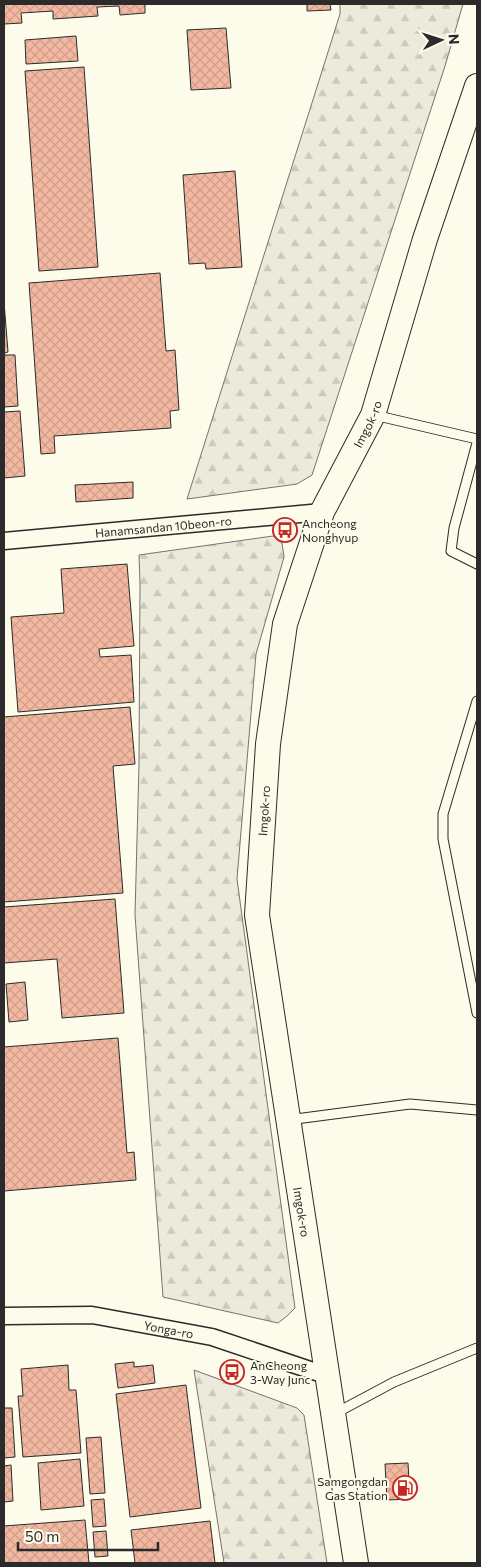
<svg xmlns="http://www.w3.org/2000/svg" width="481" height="1567" viewBox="0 0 481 1567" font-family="Commissioner,sans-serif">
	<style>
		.forest { fill: url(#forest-firs); stroke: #74746e }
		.building { fill: url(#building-cross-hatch); stroke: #2b2b2b }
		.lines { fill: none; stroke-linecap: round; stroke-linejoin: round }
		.service-casing { stroke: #2b2b2b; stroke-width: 11 }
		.minor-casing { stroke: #2b2b2b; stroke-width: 19 }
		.secondary-casing { stroke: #2b2b2b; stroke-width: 26 }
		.service { stroke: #fdfbea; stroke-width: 9 }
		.minor { stroke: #fdfbea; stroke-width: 16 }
		.secondary { stroke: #fdfbea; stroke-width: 24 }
		.labels { text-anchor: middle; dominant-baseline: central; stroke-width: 4; stroke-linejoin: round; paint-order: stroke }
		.street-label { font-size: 12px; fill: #2b2b2b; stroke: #fdfbea }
		.poi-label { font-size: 12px; fill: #2b2b2b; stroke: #fdfbea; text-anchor: start }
	</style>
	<defs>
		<pattern id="forest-firs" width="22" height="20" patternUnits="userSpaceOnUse" patternTransform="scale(1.25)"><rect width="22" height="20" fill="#ecebdb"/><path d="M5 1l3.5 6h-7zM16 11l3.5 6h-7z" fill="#cbcabc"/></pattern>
		<pattern id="building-cross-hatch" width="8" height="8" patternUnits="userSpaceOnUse" patternTransform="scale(1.25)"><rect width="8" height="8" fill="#f2b8a0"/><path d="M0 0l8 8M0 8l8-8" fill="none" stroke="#d09e8a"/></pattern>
	</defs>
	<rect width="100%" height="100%" fill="#fdfbea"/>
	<path class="forest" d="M340,4H463L445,66L312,475L297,484L187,499L340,14Z
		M273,536L282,543L284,557L256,654L237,879L295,1308L287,1316L278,1323L163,1297L135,915L139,764L140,583L139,555Z
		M194,1370L297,1408L304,1415L327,1563H224Z"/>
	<path class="building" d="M4,4H145V13L120,15L119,6L97,7L98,16L53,19V11L21,13L22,23L4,24Z
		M307,4H330L331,10L307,11Z
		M226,28L231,88L191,90L187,30Z
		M76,36L78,61L26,64L25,40Z
		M84,67L98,267L39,271L25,71Z
		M235,171L242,267L206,269L205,263L189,264L183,175Z
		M160,273L166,351L175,350L179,410L170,411L171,428L54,436L55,453L41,454L29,283Z
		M4,302L8,352L4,353Z
		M4,355H15L18,406L4,407Z
		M20,411L25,476L4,478V412Z
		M133,482V498L76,502L75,485Z
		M127,564L134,646L99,649L100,657L131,655L134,702L18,712L11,617L64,613L61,569Z
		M130,707L135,764L113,766L123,893L4,902V717Z
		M115,899L124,1013L62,1018L57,959L4,963V907Z
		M25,982L28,1020L9,1022L6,984Z
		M118,1038L127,1153L134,1152L136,1180L4,1191V1047Z
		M134,1362V1367L153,1365L155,1383L118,1388L115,1364Z
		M68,1365L69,1390H76L81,1453L23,1457L18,1396H23L21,1369Z
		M186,1385L201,1508L130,1517L116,1394Z
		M4,1408H12L15,1457L4,1458Z
		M101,1437L105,1493L90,1494L86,1438Z
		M80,1459L84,1506L41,1510L38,1463Z
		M408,1463L410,1499L387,1500L385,1464Z
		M11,1465L13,1501L4,1502V1466Z
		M104,1499L106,1526L93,1527L91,1500Z
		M85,1520L89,1563H4V1526Z
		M210,1521L215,1563H135L131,1530Z
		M106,1531L108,1556L95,1557L93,1532Z"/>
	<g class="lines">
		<defs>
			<path id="service" d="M374,415L477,439
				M477,443L454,528L451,551L477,564
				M477,701L443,814V839L477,1013
				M288,1120L410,1104L477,1110
				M334,1414L394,1382L477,1348"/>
			<g id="minor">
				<path id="s1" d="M4,541L322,512"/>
				<path id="s2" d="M4,1316L92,1315L212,1337L328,1376"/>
			</g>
			<g id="secondary">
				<path id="s3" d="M356,1563L257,915L268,744L285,624L322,512L373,415L425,239L477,86"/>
			</g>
		</defs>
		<use href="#service" class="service-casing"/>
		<use href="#minor" class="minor-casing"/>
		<use href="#secondary" class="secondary-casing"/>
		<use href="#service" class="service"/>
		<use href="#minor" class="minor"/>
		<use href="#secondary" class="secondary"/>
	</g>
	<defs>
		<symbol id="bus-ring" viewBox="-11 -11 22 22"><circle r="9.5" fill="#fdfbea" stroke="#c62828" stroke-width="1.5"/><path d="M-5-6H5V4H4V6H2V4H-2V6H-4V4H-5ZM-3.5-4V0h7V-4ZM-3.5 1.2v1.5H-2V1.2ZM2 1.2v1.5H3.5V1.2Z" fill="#c62828"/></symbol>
		<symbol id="fuel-ring" viewBox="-11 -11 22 22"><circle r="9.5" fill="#fdfbea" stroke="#c62828" stroke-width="1.5"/><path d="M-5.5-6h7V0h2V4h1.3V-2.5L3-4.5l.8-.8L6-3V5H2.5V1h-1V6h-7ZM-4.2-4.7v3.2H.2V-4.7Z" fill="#c62828"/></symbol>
	</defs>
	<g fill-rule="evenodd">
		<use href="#bus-ring" x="271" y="516" width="28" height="28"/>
		<use href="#bus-ring" x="218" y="1358" width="28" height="28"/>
		<use href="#fuel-ring" x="391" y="1474" width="28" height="28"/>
	</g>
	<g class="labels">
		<g class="street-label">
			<text stroke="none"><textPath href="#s3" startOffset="1165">Imgok-ro</textPath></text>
			<text stroke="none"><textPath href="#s1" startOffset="160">Hanamsandan 10beon-ro</textPath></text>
			<text stroke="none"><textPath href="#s3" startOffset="760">Imgok-ro</textPath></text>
			<text transform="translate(302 1212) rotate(81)">Imgok-ro</text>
			<text stroke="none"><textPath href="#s2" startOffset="166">Yonga-ro</textPath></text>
		</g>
		<g class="poi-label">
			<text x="302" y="523">Ancheong<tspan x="302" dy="14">Nonghyup</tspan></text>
			<text x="250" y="1365">AnCheong<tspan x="250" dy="14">3-Way Junc</tspan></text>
			<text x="388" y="1481" text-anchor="end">Samgongdan<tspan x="388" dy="14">Gas Station</tspan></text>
		</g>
	</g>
	<rect width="481" height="1567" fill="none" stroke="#2b2b2b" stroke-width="10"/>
	<g transform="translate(441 40) rotate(86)" stroke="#fdfbea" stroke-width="4" paint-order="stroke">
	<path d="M0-4L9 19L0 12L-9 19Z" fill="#2b2b2b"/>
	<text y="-8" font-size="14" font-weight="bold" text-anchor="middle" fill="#2b2b2b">N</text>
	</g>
	<path d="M18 1542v8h140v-8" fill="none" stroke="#2b2b2b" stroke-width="2.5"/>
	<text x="25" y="1542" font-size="15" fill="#2b2b2b" stroke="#fdfbea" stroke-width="4" paint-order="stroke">50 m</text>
</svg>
